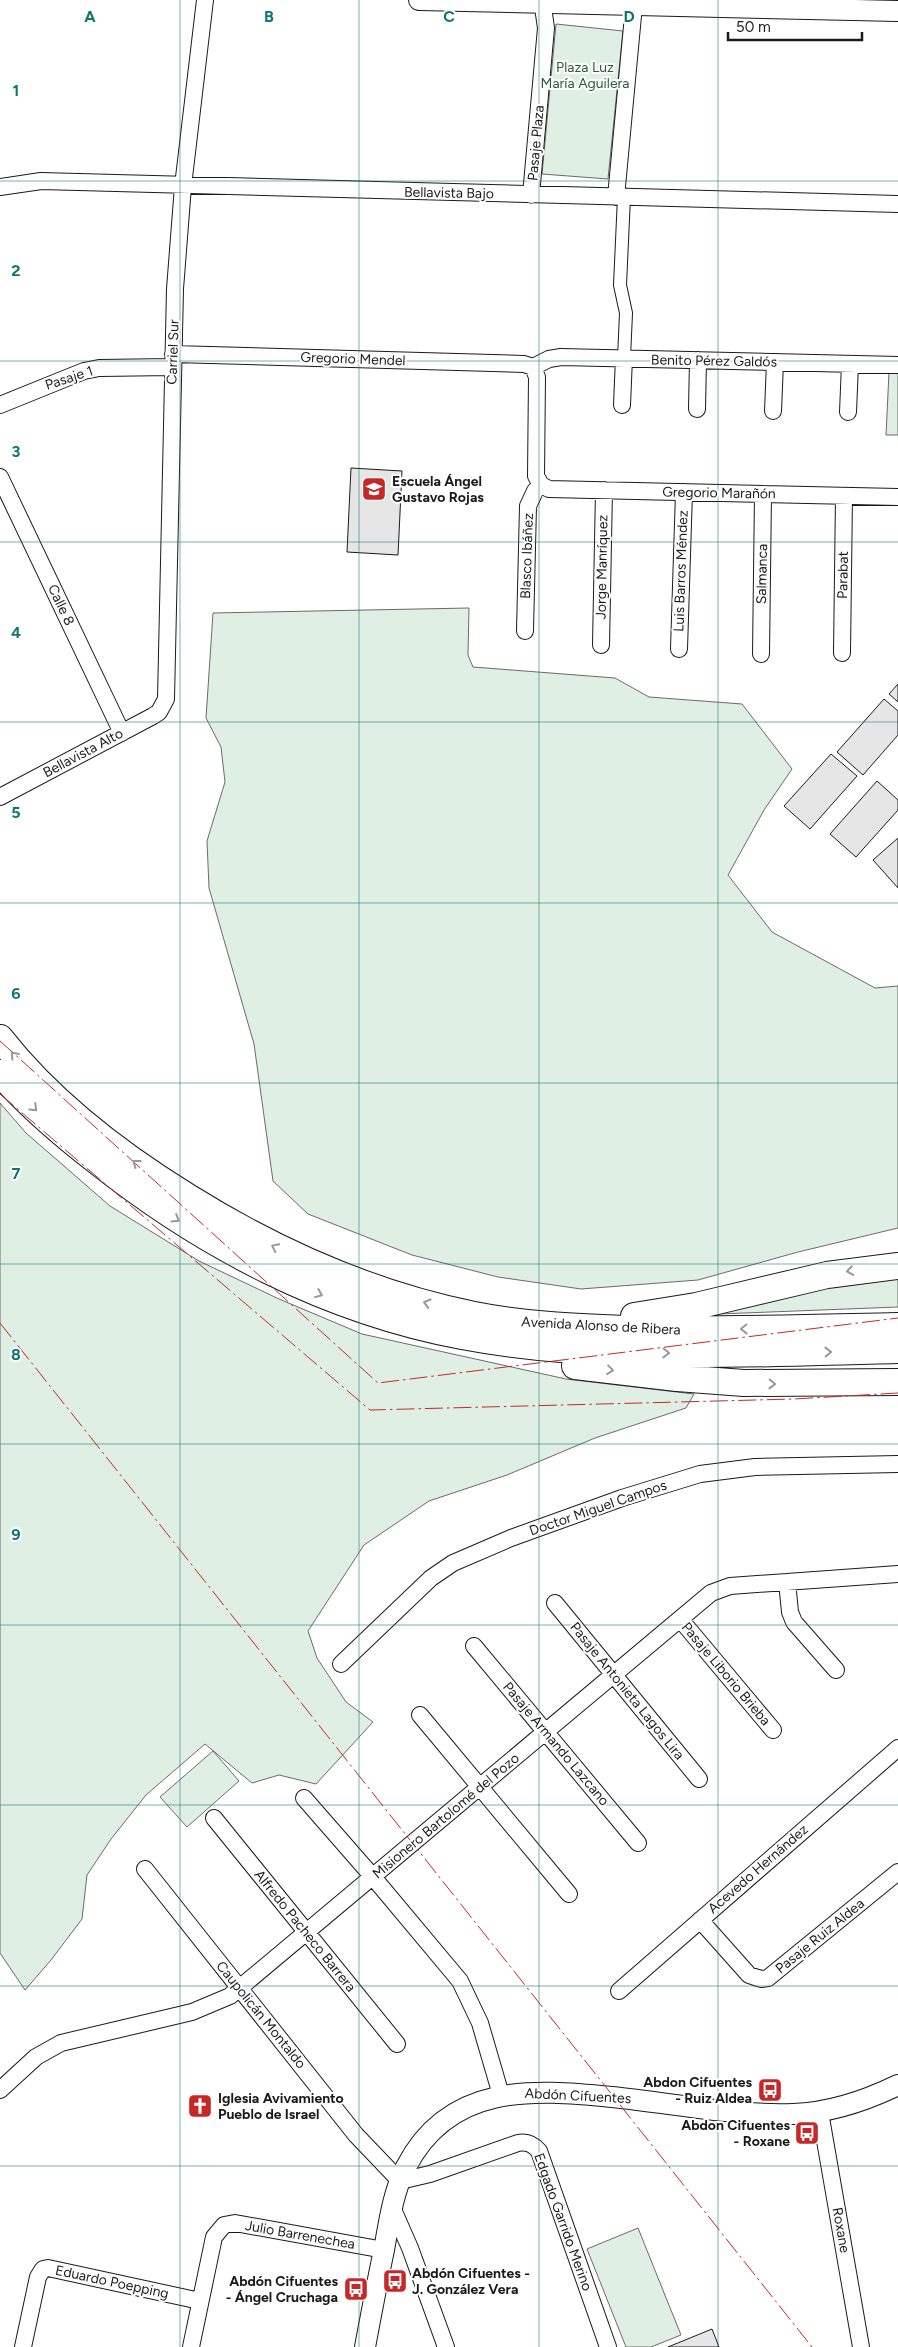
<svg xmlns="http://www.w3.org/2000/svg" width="898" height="2347" viewBox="0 0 898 2347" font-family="Figtree,sans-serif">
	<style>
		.green { fill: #e0efe3; stroke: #6a6a6a }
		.building { fill: #e6e6e6; stroke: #1a1a1a }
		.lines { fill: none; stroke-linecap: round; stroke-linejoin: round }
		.pedestrian-casing { stroke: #1a1a1a; stroke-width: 14 }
		.minor-casing { stroke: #1a1a1a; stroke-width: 18 }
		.tertiary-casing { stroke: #1a1a1a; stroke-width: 22 }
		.trunk-casing { stroke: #1a1a1a; stroke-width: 28 }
		.pedestrian { stroke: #fff; stroke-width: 12 }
		.minor { stroke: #fff; stroke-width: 16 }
		.tertiary { stroke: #fff; stroke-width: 20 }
		.trunk { stroke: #fff; stroke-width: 26 }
		.power { stroke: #c62828; stroke-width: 1; stroke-dasharray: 18 4 2.5 4; stroke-linecap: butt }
		.oneway { stroke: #989898 }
		.grid { fill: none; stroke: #0f766e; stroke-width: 1; stroke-opacity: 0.55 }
		.labels { text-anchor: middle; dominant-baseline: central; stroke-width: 4; stroke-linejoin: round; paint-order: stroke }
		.park-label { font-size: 14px; fill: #2b5a34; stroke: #fff }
		.street-label { font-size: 14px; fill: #1a1a1a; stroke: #fff }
		.poi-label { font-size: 14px; font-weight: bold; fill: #1a1a1a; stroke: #fff; text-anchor: start }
		.grid-label { font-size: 16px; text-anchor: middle; font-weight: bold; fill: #0f766e; stroke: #fff; stroke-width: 4; stroke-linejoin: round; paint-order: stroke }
	</style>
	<rect width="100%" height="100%" fill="#fff"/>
	<path class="green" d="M556,24L623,31L608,179L542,174Z
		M889,372H898V435H886Z
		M469,608L468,655L473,667L615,678L649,697L742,704L792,769L764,810L728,875L772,932L875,988L898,986V1228L798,1252L698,1280L581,1289L498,1277L412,1255L308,1214L273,1181L254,1044L209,888L207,841L225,782L221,747L206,718L213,613Z
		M0,1103L26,1133L110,1206L199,1261L279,1299L362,1334L566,1379L694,1394L686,1408L595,1438L507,1475L429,1501L364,1545L308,1631L317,1658L346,1702L373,1722L316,1784L279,1775L252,1783L205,1744L146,1795L111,1839L87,1875L82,1919L51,1960L25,1990L0,1953Z
		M898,1273V1307L719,1314L833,1281Z
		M213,1751L239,1781L187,1827L160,1797Z
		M638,2228L681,2335L651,2347H626L587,2249Z"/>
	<path class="building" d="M351,468L402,471L398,555L347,552Z
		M898,684V702L889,694Z
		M884,699L898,711V735L863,775L837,752Z
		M831,754L857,776L810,829L784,806Z
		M877,781L898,800V810L856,857L830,834Z
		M898,838V888L873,860Z
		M712,2329L719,2347H668Z"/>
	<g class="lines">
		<defs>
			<path id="pedestrian" d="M624,358L626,313L620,285L624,197"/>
			<path id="minor" d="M0,187L41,181L898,204
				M531,195L546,28L542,0
				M616,197L634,5
				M173,354L524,364L533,367
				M533,367L537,377L536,476L541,485L549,489L898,497
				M533,367L549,359L561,357L898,365
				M0,405L84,371L99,368L172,367
				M622,405L624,358
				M697,409L698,360
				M773,411L775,362
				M848,412L850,364
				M0,477L122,733
				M525,631L528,506L535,491L541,485
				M601,645L604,490
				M679,649L684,492
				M842,653L844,496
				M761,654L763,494
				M0,797L153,716L159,712L166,699L175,289L183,186L205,0
				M787,1582L790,1612L794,1622L836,1670
				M555,1603L699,1779
				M680,1619L773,1730
				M474,1646L638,1843
				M341,1664L431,1578L453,1563L511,1538L622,1498L700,1474L755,1467L898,1464
				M420,1715L569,1894
				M304,1798L373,1877L460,1981L480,2023L501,2095
				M214,1818L397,2044
				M145,1869L356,2135L400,2181L430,2174L518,2143C527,2141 533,2144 539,2151L608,2347
				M700,1920L749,1975L761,1979L768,1978L898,1872
				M619,1991L898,1748
				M0,2090L36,2057L61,2043L192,2012L230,1996L711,1593L730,1586L898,1574
				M820,2112L861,2347
				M392,2207L410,2248L446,2347
				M23,2347L38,2277L43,2269L48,2268L200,2301
				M191,2347L214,2237L224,2225L235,2223L384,2250"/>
			<path id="tertiary" d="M419,0L898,11
				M365,2347C371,2315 377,2283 384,2250C389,2222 393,2192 406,2167C449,2083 533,2089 612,2097C672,2103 733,2116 793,2114C830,2113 865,2101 898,2085"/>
			<path id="trunk" d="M0,1038C51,1103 118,1154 188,1197C276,1252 371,1294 474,1315C524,1325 575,1327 626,1329C717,1331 807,1328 898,1326
				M0,1073C29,1106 63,1135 98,1162C204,1246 328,1311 462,1336C605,1363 754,1353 898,1350
				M634,1316L696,1306L827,1275L898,1266
				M575,1366L677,1378L744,1383L898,1382"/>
		</defs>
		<use href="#pedestrian" class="pedestrian-casing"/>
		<use href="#minor" class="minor-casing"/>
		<use href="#tertiary" class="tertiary-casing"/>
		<use href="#trunk" class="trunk-casing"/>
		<use href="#pedestrian" class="pedestrian"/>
		<use href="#minor" class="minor"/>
		<use href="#tertiary" class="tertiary"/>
		<use href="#trunk" class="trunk"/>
		<path class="power" d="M0,1041L378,1383L898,1318
			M0,1094L370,1410L794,1399L898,1393
			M0,1323L812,2347"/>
	</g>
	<defs><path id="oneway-chevron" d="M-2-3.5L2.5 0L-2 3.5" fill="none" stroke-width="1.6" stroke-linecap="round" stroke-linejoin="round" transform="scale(1.25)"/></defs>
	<g class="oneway">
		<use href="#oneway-chevron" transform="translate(14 1055) rotate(-131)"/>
		<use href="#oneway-chevron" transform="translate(34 1108) rotate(44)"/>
		<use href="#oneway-chevron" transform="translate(136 1163) rotate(-143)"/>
		<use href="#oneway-chevron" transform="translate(176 1219) rotate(32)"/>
		<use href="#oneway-chevron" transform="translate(275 1247) rotate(-154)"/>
		<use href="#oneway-chevron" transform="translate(850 1271) rotate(171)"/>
		<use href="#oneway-chevron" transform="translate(319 1294) rotate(22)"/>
		<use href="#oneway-chevron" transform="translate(427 1303) rotate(-164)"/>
		<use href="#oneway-chevron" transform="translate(744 1329) rotate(179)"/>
		<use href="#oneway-chevron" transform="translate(828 1352) rotate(-1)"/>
		<use href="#oneway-chevron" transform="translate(666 1353) rotate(1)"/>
		<use href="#oneway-chevron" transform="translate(610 1370) rotate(7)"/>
		<use href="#oneway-chevron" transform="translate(772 1384) rotate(1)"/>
	</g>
	<path class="grid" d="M180,0V2347M359,0V2347M539,0V2347M718,0V2347M0,181H898M0,361H898M0,542H898M0,722H898M0,903H898M0,1083H898M0,1264H898M0,1444H898M0,1625H898M0,1805H898M0,1986H898M0,2166H898"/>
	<defs>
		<symbol id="school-square" viewBox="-11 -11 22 22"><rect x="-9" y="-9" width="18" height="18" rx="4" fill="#c62828" stroke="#fff"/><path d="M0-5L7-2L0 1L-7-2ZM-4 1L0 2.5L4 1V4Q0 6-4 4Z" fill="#fff"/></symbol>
		<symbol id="bus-square" viewBox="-11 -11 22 22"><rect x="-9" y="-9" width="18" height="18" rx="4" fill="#c62828" stroke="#fff"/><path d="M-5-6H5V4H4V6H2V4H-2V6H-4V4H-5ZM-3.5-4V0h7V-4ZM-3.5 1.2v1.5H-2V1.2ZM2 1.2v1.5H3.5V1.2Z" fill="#fff"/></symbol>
		<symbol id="church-square" viewBox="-11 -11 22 22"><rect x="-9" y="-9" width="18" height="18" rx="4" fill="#c62828" stroke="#fff"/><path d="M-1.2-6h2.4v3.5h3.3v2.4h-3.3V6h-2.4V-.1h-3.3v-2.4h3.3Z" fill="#fff"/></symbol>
	</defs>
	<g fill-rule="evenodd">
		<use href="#school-square" x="360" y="475" width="28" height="28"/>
		<use href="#bus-square" x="756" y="2076" width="28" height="28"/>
		<use href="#church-square" x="186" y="2092" width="28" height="28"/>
		<use href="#bus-square" x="793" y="2119" width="28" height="28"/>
		<use href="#bus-square" x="381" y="2267" width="28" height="28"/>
		<use href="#bus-square" x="342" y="2275" width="28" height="28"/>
	</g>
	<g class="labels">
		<g class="park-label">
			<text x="585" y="67">Plaza Luz<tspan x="585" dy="16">María Aguilera</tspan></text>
		</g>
		<g class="street-label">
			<text transform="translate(536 143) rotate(-85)">Pasaje Plaza</text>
			<text transform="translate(449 193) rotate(1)">Bellavista Bajo</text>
			<text transform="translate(173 352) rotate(-88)">Carriel Sur</text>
			<text transform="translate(353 359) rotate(2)">Gregorio Mendel</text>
			<text transform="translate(714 361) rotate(1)">Benito Pérez Galdós</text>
			<text transform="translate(69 378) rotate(-18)">Pasaje 1</text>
			<text transform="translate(719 493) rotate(1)">Gregorio Marañón</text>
			<text transform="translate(527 556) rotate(-88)">Blasco Ibáñez</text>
			<text transform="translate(602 567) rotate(-89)">Jorge Manríquez</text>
			<text transform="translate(681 571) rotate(-88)">Luis Barros Méndez</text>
			<text transform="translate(762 574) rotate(-89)">Salmanca</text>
			<text transform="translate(843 575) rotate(-89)">Parabat</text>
			<text transform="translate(61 605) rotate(65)">Calle 8</text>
			<text transform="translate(83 753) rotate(-28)">Bellavista Alto</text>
			<text transform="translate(601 1326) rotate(3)">Avenida Alonso de Ribera</text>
			<text transform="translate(598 1508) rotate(-19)">Doctor Miguel Campos</text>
			<text transform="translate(726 1674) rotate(50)">Pasaje Liborio Brieba</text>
			<text transform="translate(627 1691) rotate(51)">Pasaje Antonieta Lagos Lira</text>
			<text transform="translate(556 1744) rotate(50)">Pasaje Armando Lazcano</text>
			<text transform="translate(446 1816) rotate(-40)">Misionero Bartolomé del Pozo</text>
			<text transform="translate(758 1869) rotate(-41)">Acevedo Hernández</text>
			<text transform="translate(305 1931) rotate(51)">Alfredo Pacheco Barrera</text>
			<text transform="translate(820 1936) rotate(-39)">Pasaje Ruiz Aldea</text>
			<text transform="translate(261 2015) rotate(51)">Caupolicán Montaldo</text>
			<text transform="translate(578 2096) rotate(3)">Abdón Cifuentes</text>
			<text transform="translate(563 2222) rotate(70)">Edgado Garrido Merino</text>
			<text transform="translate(841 2230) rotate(80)">Roxane</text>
			<text transform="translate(300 2235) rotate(10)">Julio Barrenechea</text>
			<text transform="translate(112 2282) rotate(12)">Eduardo Poepping</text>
		</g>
		<g class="poi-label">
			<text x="392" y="481">Escuela Ángel<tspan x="392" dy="16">Gustavo Rojas</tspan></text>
			<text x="752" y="2082" text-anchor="end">Abdon Cifuentes<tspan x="752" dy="16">- Ruiz Aldea</tspan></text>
			<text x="218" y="2098">Iglesia Avivamiento<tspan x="218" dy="16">Pueblo de Israel</tspan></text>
			<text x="790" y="2125" text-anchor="end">Abdon Cifuentes<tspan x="790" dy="16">- Roxane</tspan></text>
			<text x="412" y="2273">Abdón Cifuentes -<tspan x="412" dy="16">J. González Vera</tspan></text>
			<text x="338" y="2281" text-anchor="end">Abdón Cifuentes<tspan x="338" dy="16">- Ángel Cruchaga</tspan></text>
		</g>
	</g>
	<g class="grid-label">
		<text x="90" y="22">A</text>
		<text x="269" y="22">B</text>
		<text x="449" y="22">C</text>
		<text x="629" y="22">D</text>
		<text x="16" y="96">1</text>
		<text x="16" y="276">2</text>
		<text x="16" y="457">3</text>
		<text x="16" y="638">4</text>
		<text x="16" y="818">5</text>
		<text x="16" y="999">6</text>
		<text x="16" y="1179">7</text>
		<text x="16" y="1360">8</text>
		<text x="16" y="1540">9</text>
	</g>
	<path d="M728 32v8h134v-8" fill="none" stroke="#1a1a1a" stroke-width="2.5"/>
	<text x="736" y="32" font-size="15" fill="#1a1a1a" stroke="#ffffff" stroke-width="4" paint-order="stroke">50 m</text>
</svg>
